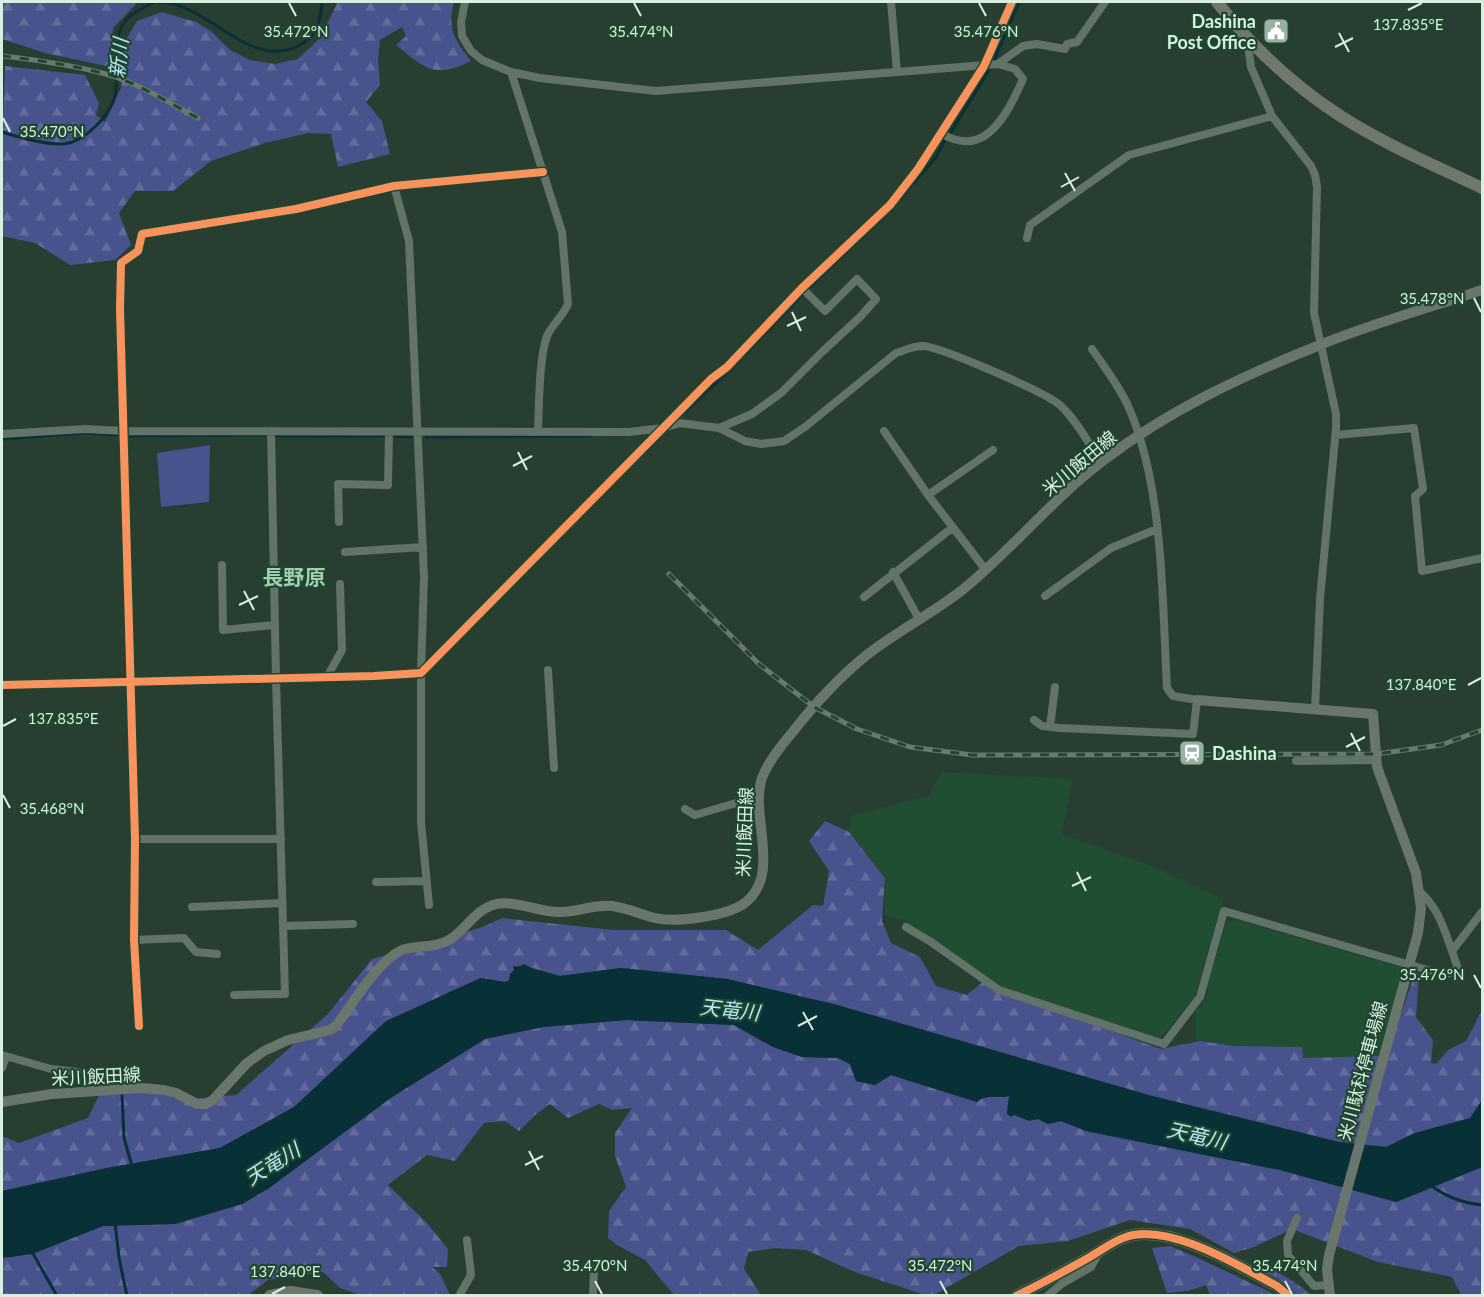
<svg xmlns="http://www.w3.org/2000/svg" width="1484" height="1297" viewBox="0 0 1484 1297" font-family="Lato,'Noto Sans JP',sans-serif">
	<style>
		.built { fill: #1f4e33 }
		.grass { fill: #48528c }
		.forest { fill: url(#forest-firs) }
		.park { fill: url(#park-dots) }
		.water { fill: #083037 }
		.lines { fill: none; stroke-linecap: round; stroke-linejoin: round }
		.stream { stroke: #083037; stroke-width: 3 }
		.minor { stroke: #627368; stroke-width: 8 }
		.secondary { stroke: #69766c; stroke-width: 10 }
		.primary { stroke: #6e776c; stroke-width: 12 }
		.trunk { stroke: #70786d; stroke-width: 12 }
		.rail-casing { stroke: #68796e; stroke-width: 5 }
		.rail { stroke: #1f4730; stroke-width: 3; stroke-dasharray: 9; stroke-linecap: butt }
		.cycleway-casing { stroke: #1f4730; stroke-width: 11 }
		.cycleway { stroke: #f8935d; stroke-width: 8 }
		.ticks { fill: none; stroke: #d8eedf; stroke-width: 2 }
		.labels { text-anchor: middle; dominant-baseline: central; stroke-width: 4.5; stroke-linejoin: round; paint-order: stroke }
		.poi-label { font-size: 18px; font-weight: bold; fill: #d8eedf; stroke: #1f4730; text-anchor: end }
		.street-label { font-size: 18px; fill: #d8eedf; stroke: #1f4730 }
		.water-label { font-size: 20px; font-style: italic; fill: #b3e9f8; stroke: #1f4730 }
		.quarter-label { font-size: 21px; font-weight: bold; fill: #a1cdb0; stroke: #1f4730 }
		.ticks-label { font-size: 15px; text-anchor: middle; fill: #d8eedf; stroke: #1f4730; stroke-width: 4.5; stroke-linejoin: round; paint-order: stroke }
	</style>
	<defs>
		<pattern id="forest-firs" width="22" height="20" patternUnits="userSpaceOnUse" patternTransform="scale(1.5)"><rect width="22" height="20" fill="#48528c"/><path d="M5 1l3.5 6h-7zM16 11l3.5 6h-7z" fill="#626b9c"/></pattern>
		<pattern id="park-dots" width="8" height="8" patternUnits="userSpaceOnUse" patternTransform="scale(1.5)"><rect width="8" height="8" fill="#48528c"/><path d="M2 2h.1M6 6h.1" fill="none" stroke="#626b9c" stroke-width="1.8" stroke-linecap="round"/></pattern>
	</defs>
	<rect width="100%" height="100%" fill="#283e31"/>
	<path class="built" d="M942,772L1073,779L1062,834L1154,867L1223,899L1195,996L1160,1039L1003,988L908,922L885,915V878L849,832L851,816L929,796Z
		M1235,920L1399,967L1402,973L1378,1056L1303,1058L1302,1047L1235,1046L1195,1040L1196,1011L1201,1006L1209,992L1207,986L1226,923Z"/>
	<path class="grass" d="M210,445L209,502L161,507L157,453Z"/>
	<path class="forest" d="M2,2H138L113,28L111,67L45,53L2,39Z
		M338,2H454C447,29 454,39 471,61C434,79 426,69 396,45L406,36L402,27L380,40L378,60L380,85L366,102L382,121L390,154L338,167L331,134L308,133L265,143L211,161L173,191H135L119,213L131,245L115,260L70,265L35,243L2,236V120L3,119L5,66L85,75L99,103L96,115L105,122L121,88L125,41L137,21L162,12L196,22L211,31L230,50L250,60L275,64L298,59L319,39Z
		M825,821L849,832L885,878L882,921L891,943L920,957L936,986L967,995L985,980L1000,991L1161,1049L1200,1041L1235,1046L1302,1047L1303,1058L1378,1056L1385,1061L1415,973L1419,974L1416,1017L1433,1040L1431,1063L1436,1064L1448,1050L1466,1041L1482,1010V1100L1471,1118L1415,1133L1386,1147L1339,1142L1152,1096L837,1005L727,979L621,968L560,976L526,966H514V970L510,980L505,982L481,978L449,992L294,1107L220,1148L107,1168L2,1191V1136L19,1143L88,1118L104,1085H145L179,1100L236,1095L328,1014L372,959L483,927L502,918L614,930H726L758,950L813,905L823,906L829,871L809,841Z
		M626,1020L734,1025L773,1047L802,1057L838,1058L850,1064L856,1081L875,1085L891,1075L977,1102C987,1093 998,1099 1010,1096L1007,1107C1016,1117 1025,1122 1038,1119L1048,1124L1061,1121L1086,1131L1280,1170L1396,1202L1482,1167V1295H1461L1452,1277L1378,1262L1292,1229L1254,1247L1234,1253L1190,1229L1130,1220L1068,1241L1019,1246L934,1295H925L852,1271L806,1250L775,1248L748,1252L744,1269L761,1295H674L645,1260L617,1245L608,1238L609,1211L626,1187L615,1156V1133L632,1108L612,1110L599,1104L568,1118L550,1104L535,1115L519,1131L505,1121L484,1123L455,1161L427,1155L388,1185L426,1222L448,1249L447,1267H432L440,1274L450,1295H360L340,1288L323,1272L268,1280L248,1295H2V1258L32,1254L103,1226L175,1224L242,1204L269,1188L392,1097L485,1039L543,1027Z
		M1170,1246L1198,1258L1276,1295H1210L1206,1285L1188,1291L1167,1293L1152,1248Z"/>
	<path class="park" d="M1256,1263C1277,1270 1295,1282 1312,1295H1298L1279,1279L1255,1267Z"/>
	<path class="water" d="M524,964L533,969L560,976L621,968L727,979L837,1005L1152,1096L1339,1142L1386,1147L1415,1133L1470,1118L1482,1100V1167L1396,1202L1280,1170L1086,1131L1061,1121L1048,1124L1038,1119L1029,1121L1014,1115L1011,1117L1007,1114L1009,1096C998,1099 987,1093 977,1102L891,1075L875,1085L856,1081L850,1064L838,1058L802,1057L773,1047L734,1025L626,1020L543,1027L485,1039L392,1097L269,1188L242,1204L175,1224L103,1226L32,1254L2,1258V1191L107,1168L220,1148L294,1107L386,1021L481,978L505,982L509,981L510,974L514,970L513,966L518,967Z"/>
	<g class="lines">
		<path class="stream" d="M993,63L1019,2
			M2,132C18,137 47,145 64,144C84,142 110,116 115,96C121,66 105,27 139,10C144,8 150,3 156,2C207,0 247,71 298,46C318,36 320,23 322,2
			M951,132L989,70
			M897,202L936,157L945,140
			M811,286L882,218
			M684,413L729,371L802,295
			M129,436L265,435
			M275,436H384
			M394,436L412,437
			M426,437L591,436
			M2,439L84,433L120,435
			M122,1094L124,1138L132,1166
			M1432,1186C1447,1198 1465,1203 1482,1205
			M115,1223L119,1258L127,1296
			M31,1250L57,1296"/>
		<path class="minor" d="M465,2L461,22L462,36L471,51L482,60L511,72L540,78L656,91L998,64L1023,46L1037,44L1065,49L1067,44L1077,42L1105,2
			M891,2L897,72
			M1247,38L1251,67L1272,116L1311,166L1315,175L1317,187L1314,313L1336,414V428L1320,599L1315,709
			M511,72L562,232L568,304C563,316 552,325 547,336C539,357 539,407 538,431
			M941,134C948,137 956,141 964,141C994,144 1013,102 1023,79L1015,69L998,64
			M394,186L409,241L424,577L421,673V822L429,905
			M1027,238L1030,225L1129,155L1272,116
			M719,428L752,414L781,393L822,352L860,317L876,299L857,279L825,311L802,288
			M884,431L928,495L985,569
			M2,434L85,429L124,431L629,432L663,428L680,423L719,428L745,441L761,444L784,441L805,427L896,353C905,350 913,346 923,346C941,347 1048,393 1061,406C1077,421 1089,444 1101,462
			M1336,435L1414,428L1423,489L1415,496L1422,571L1482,558
			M928,495L993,450
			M339,522L338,484L388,485L389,432
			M345,552L423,547
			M222,565L223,630L274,625
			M893,572L919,619
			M1045,596L1111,548L1157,529
			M864,597L952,528
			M548,670L554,768
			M327,677L342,650L340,584
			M2,685L374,676L421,673L663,428L711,379L727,367L802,288L890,205L918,169L984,66L1012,2
			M1034,720L1042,726L1060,728L1193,734L1197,700L1173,696L1167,688C1162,599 1164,489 1129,408C1120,387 1105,368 1092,349
			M1050,727L1055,687
			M1296,761L1376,760
			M685,809L695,815L760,796
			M135,839H281
			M376,882L427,881
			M1419,891C1438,907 1444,929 1452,951
			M192,907L282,903
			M283,926L353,924
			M906,927L931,942L999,990L1164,1044L1200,997L1224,911L1445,975L1458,969L1452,951L1482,912
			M134,940L184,938L196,952L217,954
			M234,995L285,994L276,678L271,431
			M139,1026L134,940L135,839L120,309L121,263L138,251L142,234L296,209L394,186L543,172
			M2,1055L51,1069L78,1072
			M2,1068L6,1057
			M1297,1218L1287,1241L1288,1255L1314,1286L1328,1285
			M459,1296L471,1275L467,1240
			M593,1296L594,1269
			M1047,1296L1063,1283L1091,1267L1098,1254"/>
		<path class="secondary" d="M1197,700L1373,714L1377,767L1416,873L1421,908L1418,933L1329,1255L1327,1269L1330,1296
			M2,1102L52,1094L142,1088L164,1090L176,1093L197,1104H206L213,1100L247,1063L264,1051L288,1040L330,1030L336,1026C351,1006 381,956 405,949C420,945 435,948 449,940C464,932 472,914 488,907C510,896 537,913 561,912C578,912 594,904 612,906C627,908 640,914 655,918C676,923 724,916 742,905C784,877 749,817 762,778C768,762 780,747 791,734C813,706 839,677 868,654C898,631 931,614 961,591C1011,551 1052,499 1104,460C1169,410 1244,375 1320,345C1373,323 1429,308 1482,290"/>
		<path class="primary" d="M270,1296L290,1292L317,1296
			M1016,1296C1041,1284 1065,1271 1090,1257C1102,1250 1113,1241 1126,1237C1168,1222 1239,1266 1277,1286L1289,1296"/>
		<path class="trunk" d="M1217,2C1252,47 1294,86 1342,117C1386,145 1436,166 1482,188"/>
		<defs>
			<path id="rail" d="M2,56C37,60 72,65 106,74C138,83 169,103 198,118
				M669,574L759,664L814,707L857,729L910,747L972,755L1376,754L1441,745L1482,730"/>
		</defs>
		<use href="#rail" class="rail-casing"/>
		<use href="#rail" class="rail"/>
		<defs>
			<path id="cycleway" d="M2,685L374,676L421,673L663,428L711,379L727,367L802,288L890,205L918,169L984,66L1012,2
				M139,1026L134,940L135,839L120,309L121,263L138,251L142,234L296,209L394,186L543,172
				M1016,1296C1041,1284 1065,1271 1090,1257C1102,1250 1113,1241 1126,1237C1168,1222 1239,1266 1277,1286L1289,1296"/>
		</defs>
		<use href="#cycleway" class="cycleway-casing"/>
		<use href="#cycleway" class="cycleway"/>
	</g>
	<path class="ticks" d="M289,3L296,16M634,3L641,16M979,3L986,16M1408,10L1422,3M1339,33L1349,52M1335,47L1353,38M3,118L10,132M1065,173L1075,191M1061,187L1079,177M1474,298L1481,312M792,312L801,331M787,326L806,317M518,452L527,470M513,466L532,456M244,591L254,610M239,605L258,596M1468,685L1481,678M3,726L16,719M1351,733L1360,751M1346,747L1365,737M3,795L10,808M1077,872L1086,891M1072,886L1091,877M1474,975L1481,988M803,1012L813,1030M798,1026L817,1016M529,1151L539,1170M525,1165L543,1156M595,1281L602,1294M940,1281L947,1294M1285,1281L1292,1294M272,1294L285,1287"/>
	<defs>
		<symbol id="civic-square" viewBox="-11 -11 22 22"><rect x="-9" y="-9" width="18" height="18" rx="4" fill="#9ab0a2" stroke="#1f4730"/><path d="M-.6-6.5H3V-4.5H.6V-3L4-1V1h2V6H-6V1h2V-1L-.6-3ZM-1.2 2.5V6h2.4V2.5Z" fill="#fff"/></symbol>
		<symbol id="station-square" viewBox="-11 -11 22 22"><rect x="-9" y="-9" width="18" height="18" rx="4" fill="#9ab0a2" stroke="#1f4730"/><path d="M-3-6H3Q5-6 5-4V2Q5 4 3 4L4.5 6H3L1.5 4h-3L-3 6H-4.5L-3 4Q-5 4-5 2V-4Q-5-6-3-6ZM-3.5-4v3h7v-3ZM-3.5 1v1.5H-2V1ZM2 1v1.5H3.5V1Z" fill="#fff"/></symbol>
	</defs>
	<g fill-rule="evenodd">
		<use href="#civic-square" x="1261" y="16" width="30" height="30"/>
		<use href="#station-square" x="1177" y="738" width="30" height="30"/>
	</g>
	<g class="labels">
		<g class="poi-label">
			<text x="1256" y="21">Dashina<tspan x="1256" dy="21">Post Office</tspan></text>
			<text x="1212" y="753" text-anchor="start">Dashina</text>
		</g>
		<g class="street-label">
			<text transform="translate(1079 463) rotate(-40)">米川飯田線</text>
			<text transform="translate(744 832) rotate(-88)">米川飯田線</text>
			<text transform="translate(1362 1071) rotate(-75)">米川駄科停車場線</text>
			<text transform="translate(96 1076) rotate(-3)">米川飯田線</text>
		</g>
		<g class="water-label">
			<text transform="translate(118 58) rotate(-84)">新川</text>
			<text transform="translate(730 1009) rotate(6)">天竜川</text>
			<text transform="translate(1197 1135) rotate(13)">天竜川</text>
			<text transform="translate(272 1163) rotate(-32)">天竜川</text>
		</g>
		<g class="quarter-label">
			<text x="294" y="576">長野原</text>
		</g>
	</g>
	<g class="ticks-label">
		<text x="1408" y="30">137.835°E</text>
		<text x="296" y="37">35.472°N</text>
		<text x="641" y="37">35.474°N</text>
		<text x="986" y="37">35.476°N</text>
		<text x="52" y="137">35.470°N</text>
		<text x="1432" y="304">35.478°N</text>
		<text x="1421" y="690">137.840°E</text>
		<text x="63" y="724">137.835°E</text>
		<text x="52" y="814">35.468°N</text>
		<text x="1432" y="980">35.476°N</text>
		<text x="595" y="1271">35.470°N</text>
		<text x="940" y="1271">35.472°N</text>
		<text x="1285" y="1271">35.474°N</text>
		<text x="285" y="1277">137.840°E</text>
	</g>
	<rect width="1484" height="1297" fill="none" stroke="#d8eedf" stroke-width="6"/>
</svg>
